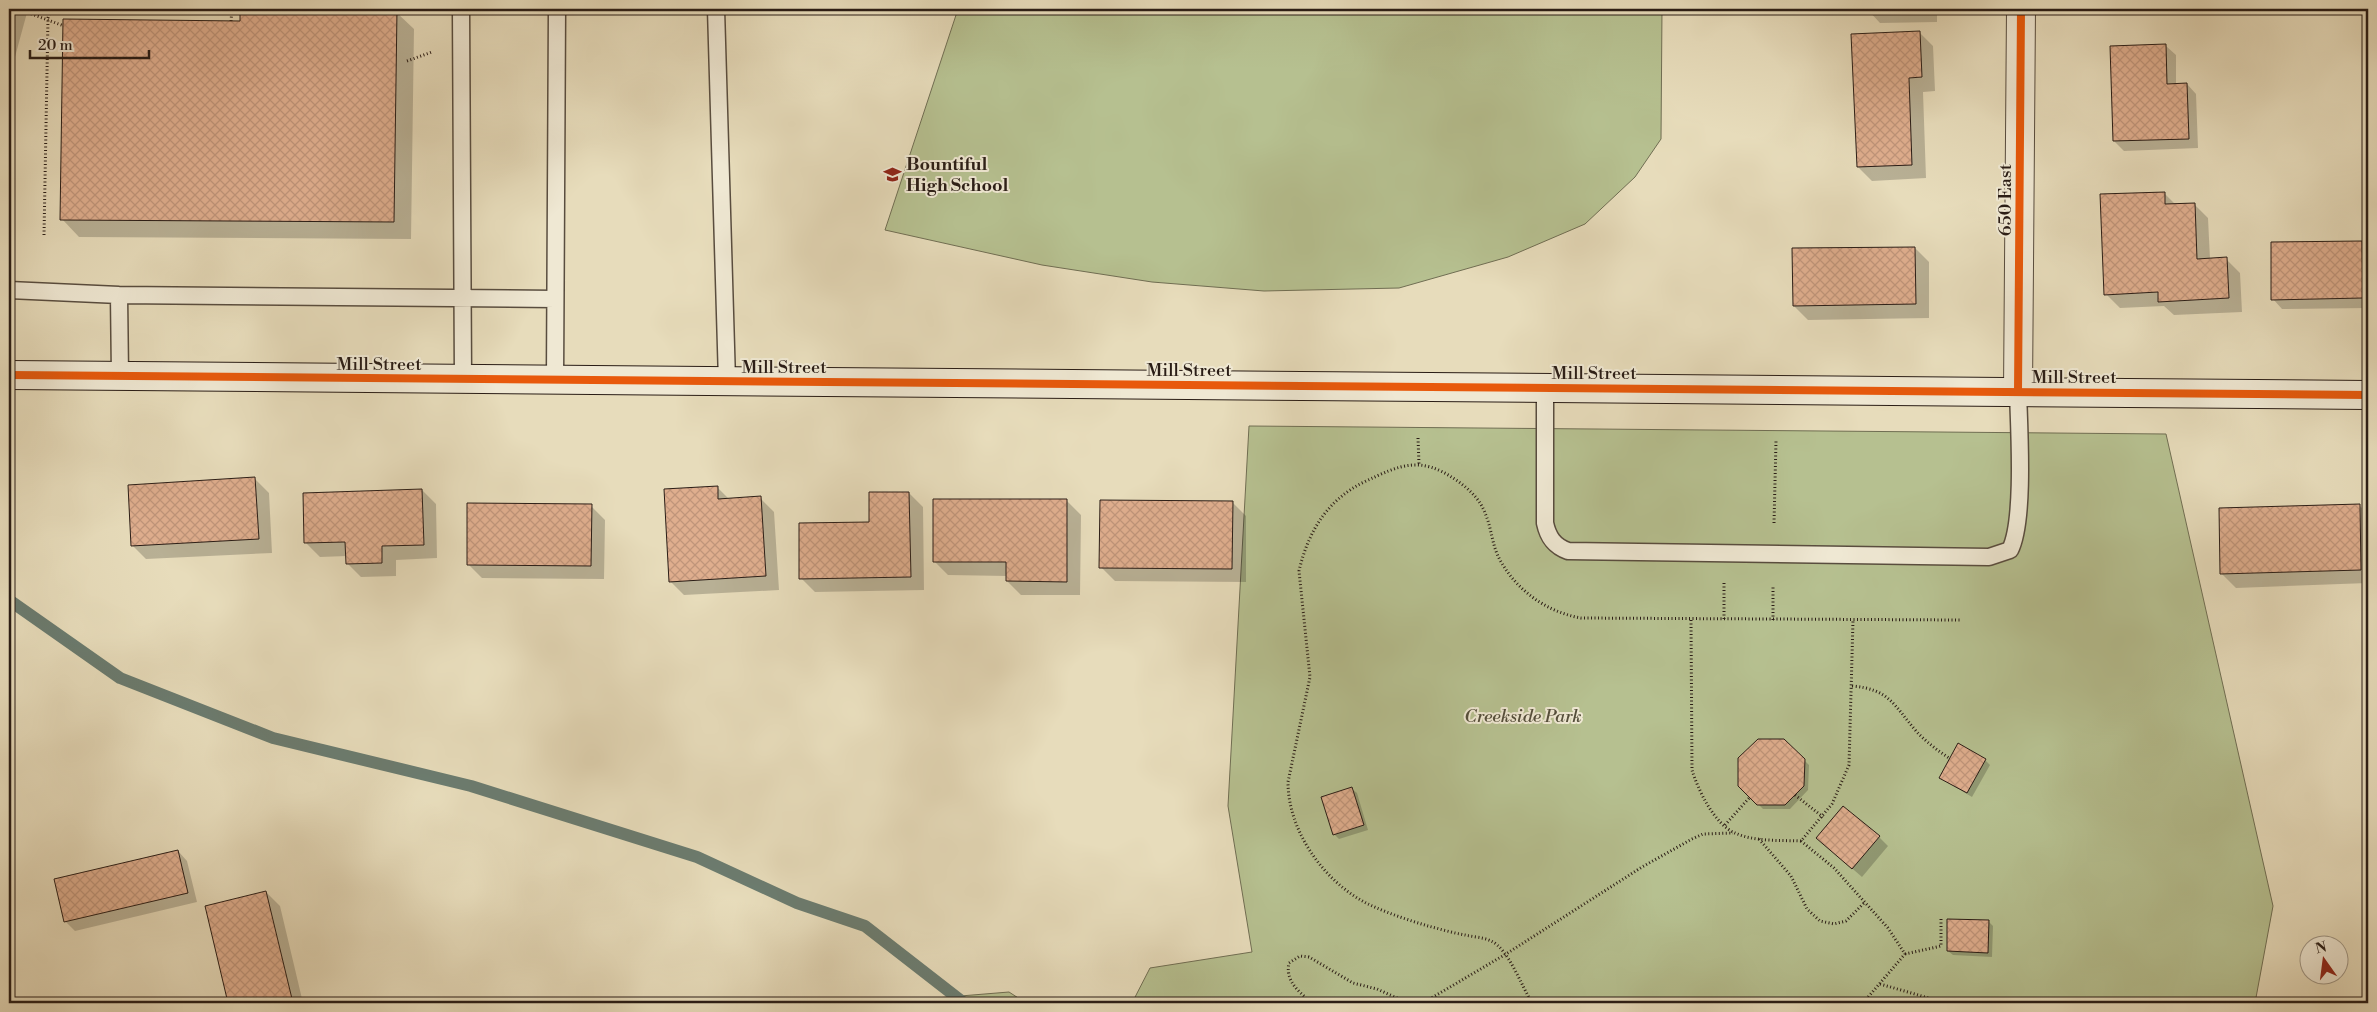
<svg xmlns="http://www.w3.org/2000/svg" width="2377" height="1012" viewBox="0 0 2377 1012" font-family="'Libre Bodoni',serif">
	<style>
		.park { fill: #b6c090; stroke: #706e53 }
		.shadow { fill: #0003 }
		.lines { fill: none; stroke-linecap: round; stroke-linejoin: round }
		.stream { stroke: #6b7c70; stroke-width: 12 }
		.building { fill: url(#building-cross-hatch); stroke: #2a1d16 }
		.lane-casing { stroke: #594d3f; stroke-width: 19 }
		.street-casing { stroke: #594d3f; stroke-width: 30 }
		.secondary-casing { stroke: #2a1d16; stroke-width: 30 }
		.path { stroke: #2a1d16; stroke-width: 3; stroke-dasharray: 1 2.5; stroke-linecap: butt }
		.lane { stroke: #efe8d3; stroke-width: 16 }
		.street { stroke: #efe8d3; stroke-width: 28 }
		.secondary { stroke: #efe8d3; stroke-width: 28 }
		.cycleway-casing { stroke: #efe8d3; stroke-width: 11 }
		.cycleway { stroke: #e8590c; stroke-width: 8 }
		.labels { text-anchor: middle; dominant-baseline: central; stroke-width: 4; stroke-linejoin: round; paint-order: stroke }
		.poi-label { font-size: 18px; font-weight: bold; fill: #2a1d16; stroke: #efe8d3; text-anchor: start }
		.street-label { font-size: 18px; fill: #2a1d16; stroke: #efe8d3 }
		.park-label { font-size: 18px; font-style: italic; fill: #544e3b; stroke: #efe8d3 }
	</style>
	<defs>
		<pattern id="building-cross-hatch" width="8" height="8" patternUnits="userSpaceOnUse" patternTransform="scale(1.25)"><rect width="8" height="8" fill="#dfae8e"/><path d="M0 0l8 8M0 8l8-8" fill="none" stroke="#c0957a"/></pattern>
	</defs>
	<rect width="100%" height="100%" fill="#e7dcbb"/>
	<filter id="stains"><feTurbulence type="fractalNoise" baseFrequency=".004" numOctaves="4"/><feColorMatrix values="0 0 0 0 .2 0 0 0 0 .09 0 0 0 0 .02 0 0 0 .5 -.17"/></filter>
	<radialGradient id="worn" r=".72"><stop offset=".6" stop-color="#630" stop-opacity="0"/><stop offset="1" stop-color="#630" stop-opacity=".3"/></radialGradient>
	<path class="park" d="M958,9H1662L1661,139L1635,177L1585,224L1508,257L1399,288L1264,291L1152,282L1042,265L885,230Z
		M1249,426L2166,434L2273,906L2255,1003H1132L1150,968L1252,952L1228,806Z
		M1009,992L1026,1003H875Z"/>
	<path class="shadow" d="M9,9H28L9,79Z
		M1867,9H1937V22L1880,23Z
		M396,12L414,29L411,239L79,237L62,219L241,22Z
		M1919,32L1933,46L1935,91L1923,92L1926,178L1872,181L1858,167Z
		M2166,46L2176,55V84H2187L2196,94L2198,148L2124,151L2114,141Z
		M2164,193L2176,205L2194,204L2208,218L2210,259H2226L2240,273L2242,312L2174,315L2164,306L2120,308L2106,294Z
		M2361,243L2368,250V308L2282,309L2273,299Z
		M1915,248L1929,262V318L1808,320L1794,306Z
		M255,479L269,493L272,553L146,559L132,545Z
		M717,487L729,499L760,498L774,512L779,590L684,595L670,581Z
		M422,490L436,504L437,558L396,560V576L361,577L347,563V556L320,557L306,543Z
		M909,493L923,507L924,590L815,592L801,578Z
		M1067,501L1081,515L1080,595H1021L1007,581V576L948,575L934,561Z
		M1232,502L1246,516V582L1115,581L1101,567Z
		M2359,505L2368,514V583L2236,588L2222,574Z
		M591,506L605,520L604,579L482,578L468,564Z
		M1784,740L1809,765L1808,790L1790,809H1763L1739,785Z
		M1985,760L1990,765L1972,797L1940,778Z
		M1352,789L1357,793L1368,830L1339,839L1334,834Z
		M1879,837L1888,846L1862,877L1817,838Z
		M178,851L187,861L197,902L75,931L65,921Z
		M266,892L280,906L303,1003H229L207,907Z
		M1989,922L1993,926L1992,957L1953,955L1948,951Z"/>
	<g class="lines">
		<path class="stream" d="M9,600L120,678L273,738L471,786L697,857L797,903L865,926L964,1003"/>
	</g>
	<path class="building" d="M240,9L397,10L394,222L60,220L63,19L240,21Z
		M1920,31L1922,77L1909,78L1912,165L1857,167L1851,34Z
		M2166,44L2167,84L2187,83L2189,139L2113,141L2110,46Z
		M2165,192V204L2195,203L2197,259L2227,257L2229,298L2158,302V292L2104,295L2100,194Z
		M2362,241L2363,298L2271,300V242Z
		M1915,247L1916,304L1793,306L1792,248Z
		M255,477L259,539L131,546L128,485Z
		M718,486V499L761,496L766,576L669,582L664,489Z
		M422,489L424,545L382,546V563L346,564L345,542L304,543L303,493Z
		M869,492H909L911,577L799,579V523L869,522Z
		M933,499H1067V582L1006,581V562H933Z
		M1100,500L1233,501L1232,569L1099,568Z
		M467,503L592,504L591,566L467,565Z
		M2360,504L2361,570L2220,574L2219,508Z
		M1758,739H1784L1805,759L1804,786L1785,805H1757L1738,786V758Z
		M1958,743L1986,759L1967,793L1939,778Z
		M1352,787L1364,825L1333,835L1321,797Z
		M1843,806L1880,836L1852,869L1816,838Z
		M178,850L188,893L64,922L54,879Z
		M266,891L293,1003H228L205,906Z
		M1947,919L1989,920L1988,953L1947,951Z"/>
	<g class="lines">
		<defs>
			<path id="lane" d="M461,9L463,379
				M716,9L727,381
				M9,290L119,295L555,299
				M119,295L120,376
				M555,380L557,9
				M1545,388V523C1548,537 1554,546 1568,551L1989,557L2010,550C2025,521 2019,427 2018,392"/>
			<path id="street" d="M2018,392L2021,9"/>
			<path id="secondary" d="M9,375L2368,395"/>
		</defs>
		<use href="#lane" class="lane-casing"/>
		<use href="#street" class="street-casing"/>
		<use href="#secondary" class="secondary-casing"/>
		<path class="path" d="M18,9L64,26
			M231,21L232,9
			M407,61L432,52
			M44,235L48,18L51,9
			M1418,438L1419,464
			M1774,523L1776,441
			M1724,583V620
			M1691,620L1692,770C1698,790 1715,825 1735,833C1755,842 1780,840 1801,841L1832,804L1849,765L1853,620
			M1773,620V585
			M1852,686C1889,689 1894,705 1916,731C1925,741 1937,750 1949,758
			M1795,795L1823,817
			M1725,825L1750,797
			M1759,839L1791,876L1807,909L1820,921L1834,924L1846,921L1864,903
			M1801,841L1834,868L1888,928L1905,954L1863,1003
			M1905,954L1941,946V918
			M1880,984L1946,1003
			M1312,1003C1299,992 1285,981 1289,963L1300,956L1309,957L1353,983L1377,989L1408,1003
			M1423,1003L1506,954L1642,867L1692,839L1703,834L1733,833
			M1532,1003C1522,987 1508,948 1491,941C1483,937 1473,937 1465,935C1453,933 1440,929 1428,926C1408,920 1387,913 1368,904C1324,882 1288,831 1288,782L1310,677L1299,571C1308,532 1327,500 1364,482C1400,465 1420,455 1456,480C1468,488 1480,499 1485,513C1492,529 1492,546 1500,560C1517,591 1547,612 1581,618L1960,620"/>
		<use href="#lane" class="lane"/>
		<use href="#street" class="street"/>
		<use href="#secondary" class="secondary"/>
		<defs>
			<path id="cycleway" d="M9,375L2368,395
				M2018,392L2021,9"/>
		</defs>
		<use href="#cycleway" class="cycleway-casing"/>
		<use href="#cycleway" class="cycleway"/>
	</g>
	<defs>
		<symbol id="school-bare" viewBox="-9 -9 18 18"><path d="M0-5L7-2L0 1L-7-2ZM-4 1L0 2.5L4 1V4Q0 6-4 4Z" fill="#8f2418" stroke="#efe8d3" stroke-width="2.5" paint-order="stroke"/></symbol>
	</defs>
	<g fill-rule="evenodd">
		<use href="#school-bare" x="880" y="162" width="25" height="25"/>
	</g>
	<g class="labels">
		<g class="poi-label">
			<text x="906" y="164">Bountiful<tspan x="906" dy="21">High School</tspan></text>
		</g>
		<g class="street-label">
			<text transform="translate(2005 200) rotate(-90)">650 East</text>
			<text x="379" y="364">Mill Street</text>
			<text x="784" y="367">Mill Street</text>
			<text x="1189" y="370">Mill Street</text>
			<text x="1594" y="373">Mill Street</text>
			<text x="2074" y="377">Mill Street</text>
		</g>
		<g class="park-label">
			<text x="1523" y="716">Creekside Park</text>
		</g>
	</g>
	<rect width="2377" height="1012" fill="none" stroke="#e7dcbb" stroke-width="30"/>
	<rect x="10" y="10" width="2357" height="992" fill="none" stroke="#2a1d16" stroke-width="2.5"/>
	<rect x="15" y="15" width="2347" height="982" fill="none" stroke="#2a1d16"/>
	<g transform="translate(2324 960) rotate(346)"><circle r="24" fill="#efe8d3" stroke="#a09787"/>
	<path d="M0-4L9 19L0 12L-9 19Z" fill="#8f2418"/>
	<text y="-8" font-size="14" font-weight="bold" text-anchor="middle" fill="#2a1d16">N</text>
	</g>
	<path d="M30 50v8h119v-8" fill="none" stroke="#2a1d16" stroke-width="2.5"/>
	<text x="38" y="50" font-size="15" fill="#2a1d16" stroke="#efe8d3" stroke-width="4" paint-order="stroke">20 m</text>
	<rect width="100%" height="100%" filter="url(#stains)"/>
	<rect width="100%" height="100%" fill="url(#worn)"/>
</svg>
